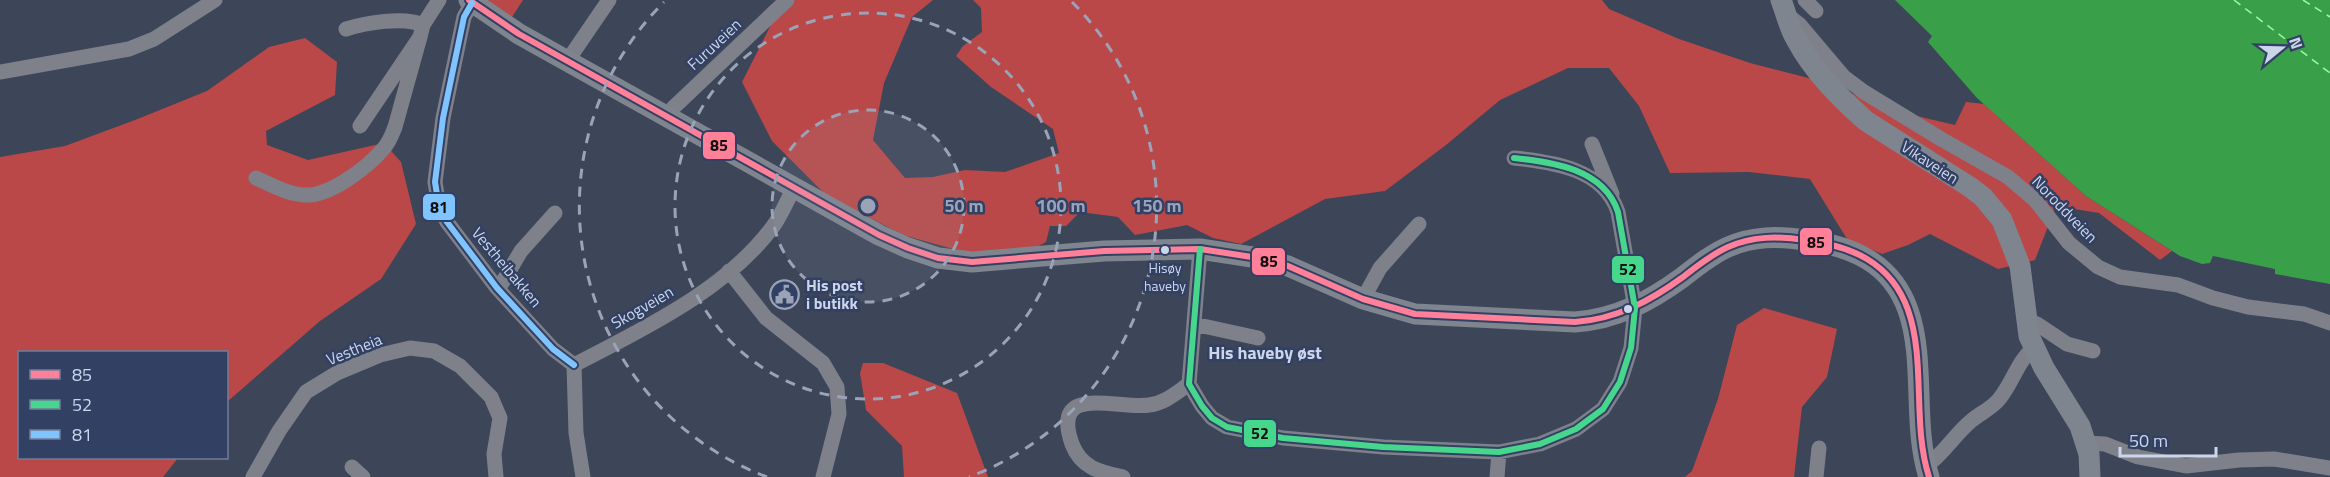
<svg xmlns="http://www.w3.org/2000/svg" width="2330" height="477" viewBox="0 0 2330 477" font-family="'Titillium Web',sans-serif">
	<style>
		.forest { fill: #ba4848 }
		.water { fill: #39a049 }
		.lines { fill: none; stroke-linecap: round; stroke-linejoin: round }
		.ferry { stroke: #98fd9e; stroke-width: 1.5; stroke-dasharray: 8 6; stroke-linecap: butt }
		.minor { stroke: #7e8189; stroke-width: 15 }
		.secondary { stroke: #7f858f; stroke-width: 21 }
		.bus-1-casing { stroke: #324163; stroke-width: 10 }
		.bus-2-casing { stroke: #324163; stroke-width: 10 }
		.bus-3-casing { stroke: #324163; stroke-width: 10 }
		.bus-1 { stroke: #ff8098; stroke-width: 6 }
		.bus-2 { stroke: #46d78d; stroke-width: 6 }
		.bus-3 { stroke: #80c4ff; stroke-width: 6 }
		.ring { fill: none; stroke: #9aa3b8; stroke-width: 3; stroke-dasharray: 10 8 }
		.bus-dot { fill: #ccd6eb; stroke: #324163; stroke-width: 2 }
		.labels { text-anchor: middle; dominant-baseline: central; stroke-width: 5; stroke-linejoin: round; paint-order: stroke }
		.bus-label { font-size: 14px; fill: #ccd6eb; stroke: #324163 }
		.street-label { font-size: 16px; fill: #ccd6eb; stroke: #324163 }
		.poi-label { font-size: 16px; font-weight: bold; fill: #ccd6eb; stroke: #324163; text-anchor: start }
		.neighbourhood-label { font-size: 18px; font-weight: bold; fill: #ccd6eb; stroke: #324163 }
		.centre { fill: #9aa3b8; stroke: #324163; stroke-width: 3 }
		.ring-label { font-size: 18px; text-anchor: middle; font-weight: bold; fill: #9aa3b8; stroke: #324163; stroke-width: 5; stroke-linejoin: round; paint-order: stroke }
		.line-badge { stroke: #324163; stroke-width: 2 }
		.pale-badge-label { font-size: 16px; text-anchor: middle; font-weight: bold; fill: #111 }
	</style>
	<rect width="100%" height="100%" fill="#3d4558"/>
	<path class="forest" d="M483,0H523L510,20Z
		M793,0H933L912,17L884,83L873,140L905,178L933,177L965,170L1005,172L1059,153L1053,129L991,87L956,56L963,46L982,32L981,8L973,0H1602L1609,9L1679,39L1750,63L1824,82L1895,111L1955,125L1966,102L1984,104L2086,196L2172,251L2160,260L2099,213L2056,206L2035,260L1998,269L1930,234L1908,245L1882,254L1847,239L1810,179L1749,172L1670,173L1639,106L1609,68H1568L1500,100L1446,145L1385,191L1325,199L1241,244L1213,238L1187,225L1135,235L1118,217L1080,212L1066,226H1050L1046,242L1033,249L964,252L903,235L826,195L772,141L742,82L776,15Z
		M305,38L337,62L335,95L266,131L267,145L308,160L384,143L401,162L416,224L381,279L320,321L227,402L226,352H20V458H178L163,477H0V157L65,146L135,120L207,91L269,47Z
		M1764,308L1837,329L1827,377L1802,407L1794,477H1685L1692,471L1718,399L1737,325Z
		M863,363H883L957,393L988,477H904L902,446L866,410L860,373Z"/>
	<path class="water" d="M1895,0H2330V284L2275,274V269L2213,256L2210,263L2202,264L2180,256L2086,196L1977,98L1928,42L1932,36Z"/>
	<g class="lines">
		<path class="ferry" d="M2234,0L2330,73
			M2303,0L2330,17"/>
		<path class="minor" d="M1805,0L1816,11
			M472,3L464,17L443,118L435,182L439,207L447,222L497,288L553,349L574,365
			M1786,14L1800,25L1844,77L1864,92L1941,139L2008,177L2035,200L2069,243L2098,267L2120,277L2178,285L2213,298L2248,307L2304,314L2330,323
			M346,29C365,23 404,16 423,25
			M568,60L609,0
			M0,72L129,49L154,39L215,0
			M669,116L673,108L787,0
			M360,126L420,37L423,25L439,0
			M1592,144L1612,194
			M256,178C273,186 291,196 310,195C334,193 369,166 384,148C390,141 392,134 395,127L420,37
			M1200,249L1189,384L1202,406L1212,418L1227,427L1283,438L1383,447L1499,452L1540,444L1576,429L1603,409L1620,382L1631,348L1635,308L1618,212C1604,169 1553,162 1514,158
			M729,271L766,318L823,363L837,387L839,414L823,477
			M497,288L502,283L521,251L555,213
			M1363,299L1380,268L1419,224
			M2026,321L2037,324L2067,344L2093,351
			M1194,324L1258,338
			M2086,443L2105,444L2138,457L2186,466L2239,460L2274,459L2330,468
			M352,467L363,477
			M1925,467C1944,454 1954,435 1971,421C1980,413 1993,408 2000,398C2013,382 2018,360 2034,348
			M253,477L279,431L306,392L337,373L380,355L410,348L434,351L460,366L491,397L500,418L494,454L496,477
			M583,477L576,433L574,365C643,329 728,289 774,225C782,214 787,200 794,188
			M1123,477C1100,472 1081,468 1072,444C1050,382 1118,410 1149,405C1165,403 1176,393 1189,384
			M1497,477L1499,452
			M1816,477L1819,448"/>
		<path class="secondary" d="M469,0L519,34L879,235L908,248L938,258L972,262L1104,251L1200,249L1252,257L1288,266L1363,299L1415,314L1575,322C1617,319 1650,301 1683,277C1697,266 1712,254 1728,247C1753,236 1778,236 1805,240C1851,246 1891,262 1908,310C1926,361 1912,424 1929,477
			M1781,0C1786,13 1789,27 1796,39C1813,71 1839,97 1866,121L1970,187L1983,197L2002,220L2020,266L2029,336L2044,368L2080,426L2089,454L2090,477"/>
		<defs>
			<path id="bus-1" d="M469,0L519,34L879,235L908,248L938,258L972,262L1104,251L1200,249L1252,257L1288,266L1363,299L1415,314L1575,322C1617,319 1650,301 1683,277C1697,266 1712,254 1728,247C1753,236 1778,236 1805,240C1851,246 1891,262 1908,310C1926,361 1912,424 1929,477"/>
			<path id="bus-2" d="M1200,249L1189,384L1202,406L1212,418L1227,427L1283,438L1383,447L1499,452L1540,444L1576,429L1603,409L1620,382L1631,348L1635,308L1618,212C1604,169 1553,162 1514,158"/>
			<path id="bus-3" d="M472,3L464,17L443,118L435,182L439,207L447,222L497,288L553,349L574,365"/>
		</defs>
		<use href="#bus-1" class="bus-1-casing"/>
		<use href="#bus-2" class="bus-2-casing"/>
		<use href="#bus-3" class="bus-3-casing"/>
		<use href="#bus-1" class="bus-1"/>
		<use href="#bus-2" class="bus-2"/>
		<use href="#bus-3" class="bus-3"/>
	</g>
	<circle cx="868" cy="206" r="96" fill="#9aa3b8" fill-opacity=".12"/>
	<g class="ring">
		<circle cx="868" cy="206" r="96"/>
		<circle cx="868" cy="206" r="193"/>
		<path d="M767 477A289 289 0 0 1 664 2M1072 2A289 289 0 0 1 969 477"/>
	</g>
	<defs>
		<symbol id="civic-ring" viewBox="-11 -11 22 22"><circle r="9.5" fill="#324163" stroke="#9aa3b8" stroke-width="1.5"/><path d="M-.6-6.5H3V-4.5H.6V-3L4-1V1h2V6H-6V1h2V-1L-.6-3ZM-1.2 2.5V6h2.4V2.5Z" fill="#9aa3b8"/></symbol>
	</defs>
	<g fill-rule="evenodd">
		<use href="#civic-ring" x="768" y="278" width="33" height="33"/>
	</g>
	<g class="bus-dot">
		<circle cx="1165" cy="250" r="5"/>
		<circle cx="1628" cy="309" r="5"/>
	</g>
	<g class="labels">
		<g class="bus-label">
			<text x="1165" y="267">Hisøy<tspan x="1165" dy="18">haveby</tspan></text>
		</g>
		<g class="street-label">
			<text transform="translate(714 44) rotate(-43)">Furuveien</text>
			<text transform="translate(1930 162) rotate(33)">Vikaveien</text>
			<text transform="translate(2065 209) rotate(46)">Noroddveien</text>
			<text transform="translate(507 267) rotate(50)">Vestheibakken</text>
			<text transform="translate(642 307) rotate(-30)">Skogveien</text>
			<text transform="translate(354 349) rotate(-22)">Vestheia</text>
		</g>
		<g class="poi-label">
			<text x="806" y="285">His post<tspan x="806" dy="18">i butikk</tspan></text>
		</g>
		<g class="neighbourhood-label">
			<text x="1265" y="352">His haveby øst</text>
		</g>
	</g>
	<circle cx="868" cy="206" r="9" class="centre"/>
	<g class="ring-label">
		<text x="964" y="212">50 m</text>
		<text x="1061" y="212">100 m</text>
		<text x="1157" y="212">150 m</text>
	</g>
	<g class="line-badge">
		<rect x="702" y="131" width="34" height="29" rx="6" fill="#ff8098"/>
		<rect x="422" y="193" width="34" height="28" rx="6" fill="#80c4ff"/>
		<rect x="1799" y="227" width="34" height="29" rx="6" fill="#ff8098"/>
		<rect x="1251" y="247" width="35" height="29" rx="6" fill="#ff8098"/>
		<rect x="1611" y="255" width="34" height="29" rx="6" fill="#46d78d"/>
		<rect x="1243" y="419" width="34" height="29" rx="6" fill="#46d78d"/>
	</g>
	<g class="pale-badge-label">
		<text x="719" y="151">85</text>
		<text x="439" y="213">81</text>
		<text x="1816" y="248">85</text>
		<text x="1269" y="267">85</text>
		<text x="1628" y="275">52</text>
		<text x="1260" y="439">52</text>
	</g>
	<rect x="18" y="351" width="210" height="108" fill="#324163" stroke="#707d99" stroke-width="1.5"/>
	<rect x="30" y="370" width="30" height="9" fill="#ff8098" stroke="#707d99" stroke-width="1.5"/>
	<text x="72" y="381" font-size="18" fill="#ccd6eb">85</text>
	<rect x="30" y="400" width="30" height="9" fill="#46d78d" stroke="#707d99" stroke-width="1.5"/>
	<text x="72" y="411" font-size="18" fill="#ccd6eb">52</text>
	<rect x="30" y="430" width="30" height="9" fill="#80c4ff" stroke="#707d99" stroke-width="1.5"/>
	<text x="72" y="441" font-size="18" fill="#ccd6eb">81</text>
	<g transform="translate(2282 48) rotate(71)" stroke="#324163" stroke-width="4.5" paint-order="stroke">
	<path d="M0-4.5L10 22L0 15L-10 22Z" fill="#ccd6eb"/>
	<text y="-9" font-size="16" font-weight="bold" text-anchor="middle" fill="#ccd6eb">N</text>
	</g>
	<path d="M2120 447v9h96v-9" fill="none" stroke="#ccd6eb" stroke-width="3"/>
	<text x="2129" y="447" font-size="18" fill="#ccd6eb" stroke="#324163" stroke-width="4.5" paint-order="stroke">50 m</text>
</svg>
